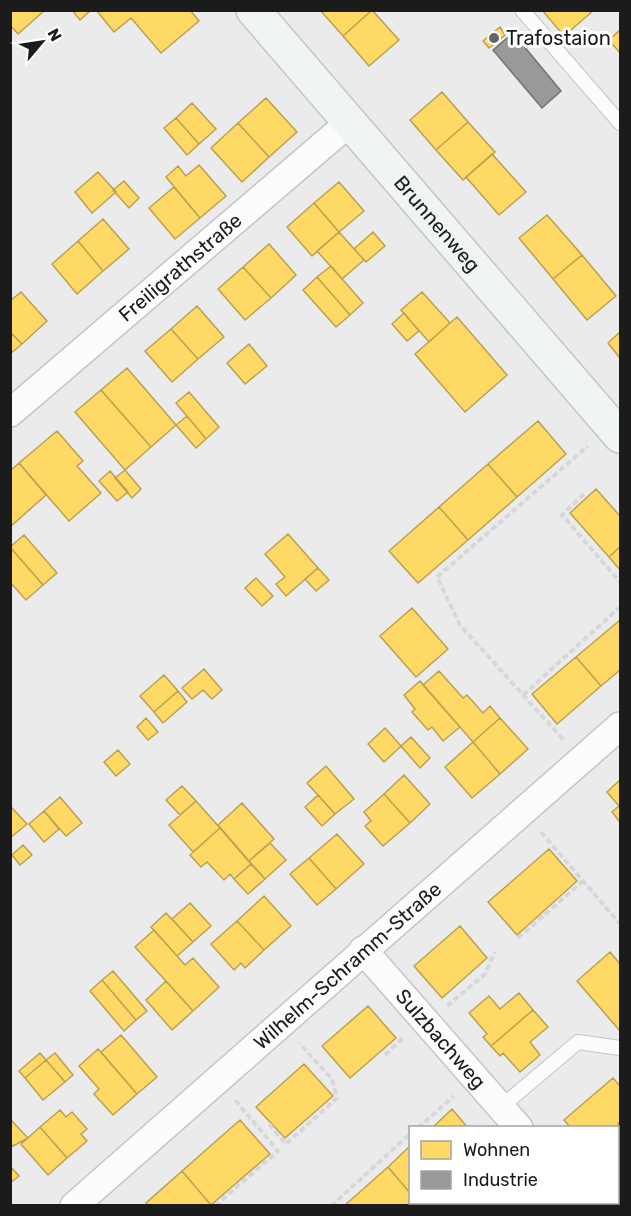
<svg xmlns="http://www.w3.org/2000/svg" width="631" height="1216" viewBox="0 0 631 1216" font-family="Rubik,sans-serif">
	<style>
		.homes { fill: #ffd966; stroke: #bba050; stroke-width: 1.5 }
		.industry { fill: #999; stroke: #737374; stroke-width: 1.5 }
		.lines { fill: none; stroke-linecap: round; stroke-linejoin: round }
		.lane-casing { stroke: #c5c5c5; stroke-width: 16 }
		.street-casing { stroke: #c5c5c5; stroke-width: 30 }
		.secondary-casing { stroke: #c5c5c5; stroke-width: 36 }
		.path { stroke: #d7d7d8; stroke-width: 4; stroke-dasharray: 6 3; stroke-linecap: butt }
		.lane { stroke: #fcfcfc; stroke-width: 14 }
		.street { stroke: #fcfcfc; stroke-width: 27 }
		.secondary { stroke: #eff4f4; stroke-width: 33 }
		.poi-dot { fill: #646464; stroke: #fff; stroke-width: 2 }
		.labels { text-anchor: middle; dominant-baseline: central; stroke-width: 6; stroke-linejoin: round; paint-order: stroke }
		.poi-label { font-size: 20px; fill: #1b1b1c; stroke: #fff; text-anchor: start }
		.street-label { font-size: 20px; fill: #1b1b1c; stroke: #fff }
	</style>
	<rect width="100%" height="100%" fill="#ebebeb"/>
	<path class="homes" d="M10,10H44V11L18,34L10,25Z
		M72,10H91L80,20Z
		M96,10H190L199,21L161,53L131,18L114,32Z
		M320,10H372L343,36Z
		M372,10L399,40L369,66L343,36Z
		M542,10H594L564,36Z
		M500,27L505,35L489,48L483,41Z
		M620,30V53L609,40Z
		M442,92L468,122L436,150L410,120Z
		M266,98L297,132L269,157L238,123Z
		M192,103L216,129L199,144L176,118Z
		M176,118L199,144L187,155L164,128Z
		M468,122L495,152L463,180L436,150Z
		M238,123L269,157L242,182L211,148Z
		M492,154L526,192L499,215L466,177Z
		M199,165L226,196L200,218L166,177L178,166L186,176Z
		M98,172L116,192L92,213L75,192Z
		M124,181L139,198L129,208L113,190Z
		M339,182L364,211L339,232L314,203Z
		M174,187L200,218L175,239L149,208Z
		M314,203L339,232L312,256L287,227Z
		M547,215L582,255L553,279L519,238Z
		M103,219L129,249L103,271L78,241Z
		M339,232L364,260L342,279L317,251Z
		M373,232L385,246L366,262L354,249Z
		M78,241L103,271L77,294L52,264Z
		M269,244L296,275L271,298L243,267Z
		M582,255L616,296L587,320L553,279Z
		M331,266L363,303L350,315L317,277Z
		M243,267L271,298L245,320L218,289Z
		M317,277L350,315L336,327L303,290Z
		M21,292L47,321L22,344L10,332V301Z
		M422,292L450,323L429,342L401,310Z
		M197,306L224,337L198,359L171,329Z
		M404,313L419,331L407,341L392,324Z
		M457,317L507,375L465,412L415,354Z
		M171,329L198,359L172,382L145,351Z
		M10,332L22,344L10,354Z
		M620,332V358L608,343Z
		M249,344L267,366L245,384L227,363Z
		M127,368L176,425L151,447L101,390Z
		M101,390L151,447L125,470L75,412Z
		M189,392L219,427L206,439L176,403Z
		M187,416L206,439L196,448L176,425Z
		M538,421L566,454L517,497L488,464Z
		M57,431L83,461L77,466L101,493L69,521L19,463Z
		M19,463L46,495L11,526L10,471Z
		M488,464L517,497L468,540L439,507Z
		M125,470L141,489L132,498L115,478Z
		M110,471L128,492L117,501L99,481Z
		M596,489L620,516V547L609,557L570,513Z
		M439,507L468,540L418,583L389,551Z
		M288,534L318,568L286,596L276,584L285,577L265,554Z
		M24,535L57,573L43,585L10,547Z
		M10,547L43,585L26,600L10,582Z
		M620,547V570L609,557Z
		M318,568L329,580L316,591L305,579Z
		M256,578L273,596L262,606L245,588Z
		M412,608L448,649L416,677L380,636Z
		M620,620V670L601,686L576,657Z
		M576,657L601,686L557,724L532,694Z
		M204,669L222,690L212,699L203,690L192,699L182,688Z
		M439,671L463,698L467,695L483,713L490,706L500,718L473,742L423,685Z
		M164,675L178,691L154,712L140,696Z
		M420,681L460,727L443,741L432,727L428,730L412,712L415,709L404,695Z
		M178,691L187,702L163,723L154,712Z
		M146,718L158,732L148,740L137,727Z
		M500,718L528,749L500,774L473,742Z
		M385,728L401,746L384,762L368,744Z
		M411,737L430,758L420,768L401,746Z
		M473,742L500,774L472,798L445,767Z
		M118,750L130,764L116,776L104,762Z
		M326,766L354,799L335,814L307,783Z
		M404,775L430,804L410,823L384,794Z
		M620,780V822L612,812L619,806L607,792Z
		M182,786L196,801L180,815L166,800Z
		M384,794L410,823L383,846L365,826L371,821L364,812Z
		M318,795L335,814L322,826L305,807Z
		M60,797L82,823L66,836L44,811Z
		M196,801L220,828L193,852L169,825Z
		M242,803L274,839L249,861L218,825Z
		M12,808L27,824L10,838V810Z
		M44,811L59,829L44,842L29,824Z
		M220,828L251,864L234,879L230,874L224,880L207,862L201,867L190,855Z
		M337,834L364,864L336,889L309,858Z
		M270,843L286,860L265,879L249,861Z
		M23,845L32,855L20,865L12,855Z
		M549,849L577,881L517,935L488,902Z
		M309,858L336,889L317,905L290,874Z
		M251,864L265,879L248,894L234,879Z
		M264,896L291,926L264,950L237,921Z
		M190,903L211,926L193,942L172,919Z
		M166,913L193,942L177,956L151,927Z
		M237,921L264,950L245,968L241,963L234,970L211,944Z
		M460,926L487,958L442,998L414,966Z
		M154,930L185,965L193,958L219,987L193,1011L135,947Z
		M610,952L620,964V1031L577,981Z
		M113,971L147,1011L136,1020L102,980Z
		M102,980L136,1020L124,1031L90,991Z
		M166,981L193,1011L172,1030L146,1000Z
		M519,993L533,1010L491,1046L483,1037L487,1034L469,1013L489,996L500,1009Z
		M368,1006L396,1038L350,1078L322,1046Z
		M533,1010L548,1027L530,1042L540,1055L520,1072L503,1053L500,1056L491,1046Z
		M121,1035L157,1077L137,1094L101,1052Z
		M98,1049L137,1094L113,1115L94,1094L99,1089L79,1066Z
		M40,1053L46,1060L25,1078L19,1071Z
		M55,1053L73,1075L65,1082L46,1060Z
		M46,1060L65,1082L43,1100L25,1078Z
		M304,1064L333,1096L285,1138L256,1107Z
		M613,1078L620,1086V1121L618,1124L620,1127V1185L618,1187V1128H571L564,1120Z
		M452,1109L468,1128H432Z
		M60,1110L66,1117L72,1112L87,1129L81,1134L87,1141L67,1158L40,1127Z
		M10,1119L28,1138L13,1146L10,1143Z
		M240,1120L270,1154L211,1205L182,1171Z
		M40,1127L67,1158L48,1175L21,1144Z
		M410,1146V1193L388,1167Z
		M10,1166L19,1176L10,1183Z
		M388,1167L410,1193V1202L406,1206H344Z
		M182,1171L211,1205L148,1206L146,1203Z"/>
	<path class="industry" d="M513,33L561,91L542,108L493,50Z"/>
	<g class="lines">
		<defs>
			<path id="lane" d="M522,10L620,123
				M501,1107L578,1042L620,1048"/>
			<g id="street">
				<path id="s1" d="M10,413L350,122"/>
				<path id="s2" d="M363,950L519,1128"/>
				<path d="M584,1202L587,1206"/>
				<path id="s3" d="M74,1206L620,726"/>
			</g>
			<g id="secondary">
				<path id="s4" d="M253,10L620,436"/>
			</g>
		</defs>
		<use href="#lane" class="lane-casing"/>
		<use href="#street" class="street-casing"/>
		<use href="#secondary" class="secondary-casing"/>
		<path class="path" d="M584,494L562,515L620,582
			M523,695L620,607
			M563,739L460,625L437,577L588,446
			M541,832L620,924
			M518,938L583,881
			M447,1006L485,974L495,952
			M385,1055L404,1037
			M269,1124L286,1144L337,1098L332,1079L299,1043
			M418,1128L454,1096
			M215,1206L278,1151L235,1100
			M331,1206L410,1134
			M534,1206L537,1202"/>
		<use href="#lane" class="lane"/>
		<use href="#street" class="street"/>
		<use href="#secondary" class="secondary"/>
	</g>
	<circle class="poi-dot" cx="494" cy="38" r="6"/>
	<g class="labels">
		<g class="poi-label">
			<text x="506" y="38">Trafostaion</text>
		</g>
		<g class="street-label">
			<text stroke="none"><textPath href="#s4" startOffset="282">Brunnenweg</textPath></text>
			<text stroke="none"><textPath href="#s1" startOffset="224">Freiligrathstraße</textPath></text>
			<text stroke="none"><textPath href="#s3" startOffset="364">Wilhelm-Schramm-Straße</textPath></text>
			<text stroke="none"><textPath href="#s2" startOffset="118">Sulzbachweg</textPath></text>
		</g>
	</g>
	<rect width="631" height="1216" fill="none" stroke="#1b1b1c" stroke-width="24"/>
	<rect x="409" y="1126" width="210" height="78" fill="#ffffff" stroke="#a4a4a4" stroke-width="1.5"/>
	<rect x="421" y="1141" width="30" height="18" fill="#ffd966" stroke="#a4a4a4" stroke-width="1.5"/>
	<text x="463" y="1156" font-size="18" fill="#1b1b1c">Wohnen</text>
	<rect x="421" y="1171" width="30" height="18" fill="#999999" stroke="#a4a4a4" stroke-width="1.5"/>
	<text x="463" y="1186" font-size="18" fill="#1b1b1c">Industrie</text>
	<g transform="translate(42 42) rotate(61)" stroke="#ffffff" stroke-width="4.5" paint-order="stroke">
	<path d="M0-4.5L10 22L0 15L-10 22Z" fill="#1b1b1c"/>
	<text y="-9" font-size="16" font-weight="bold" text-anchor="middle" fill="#1b1b1c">N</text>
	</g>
</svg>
